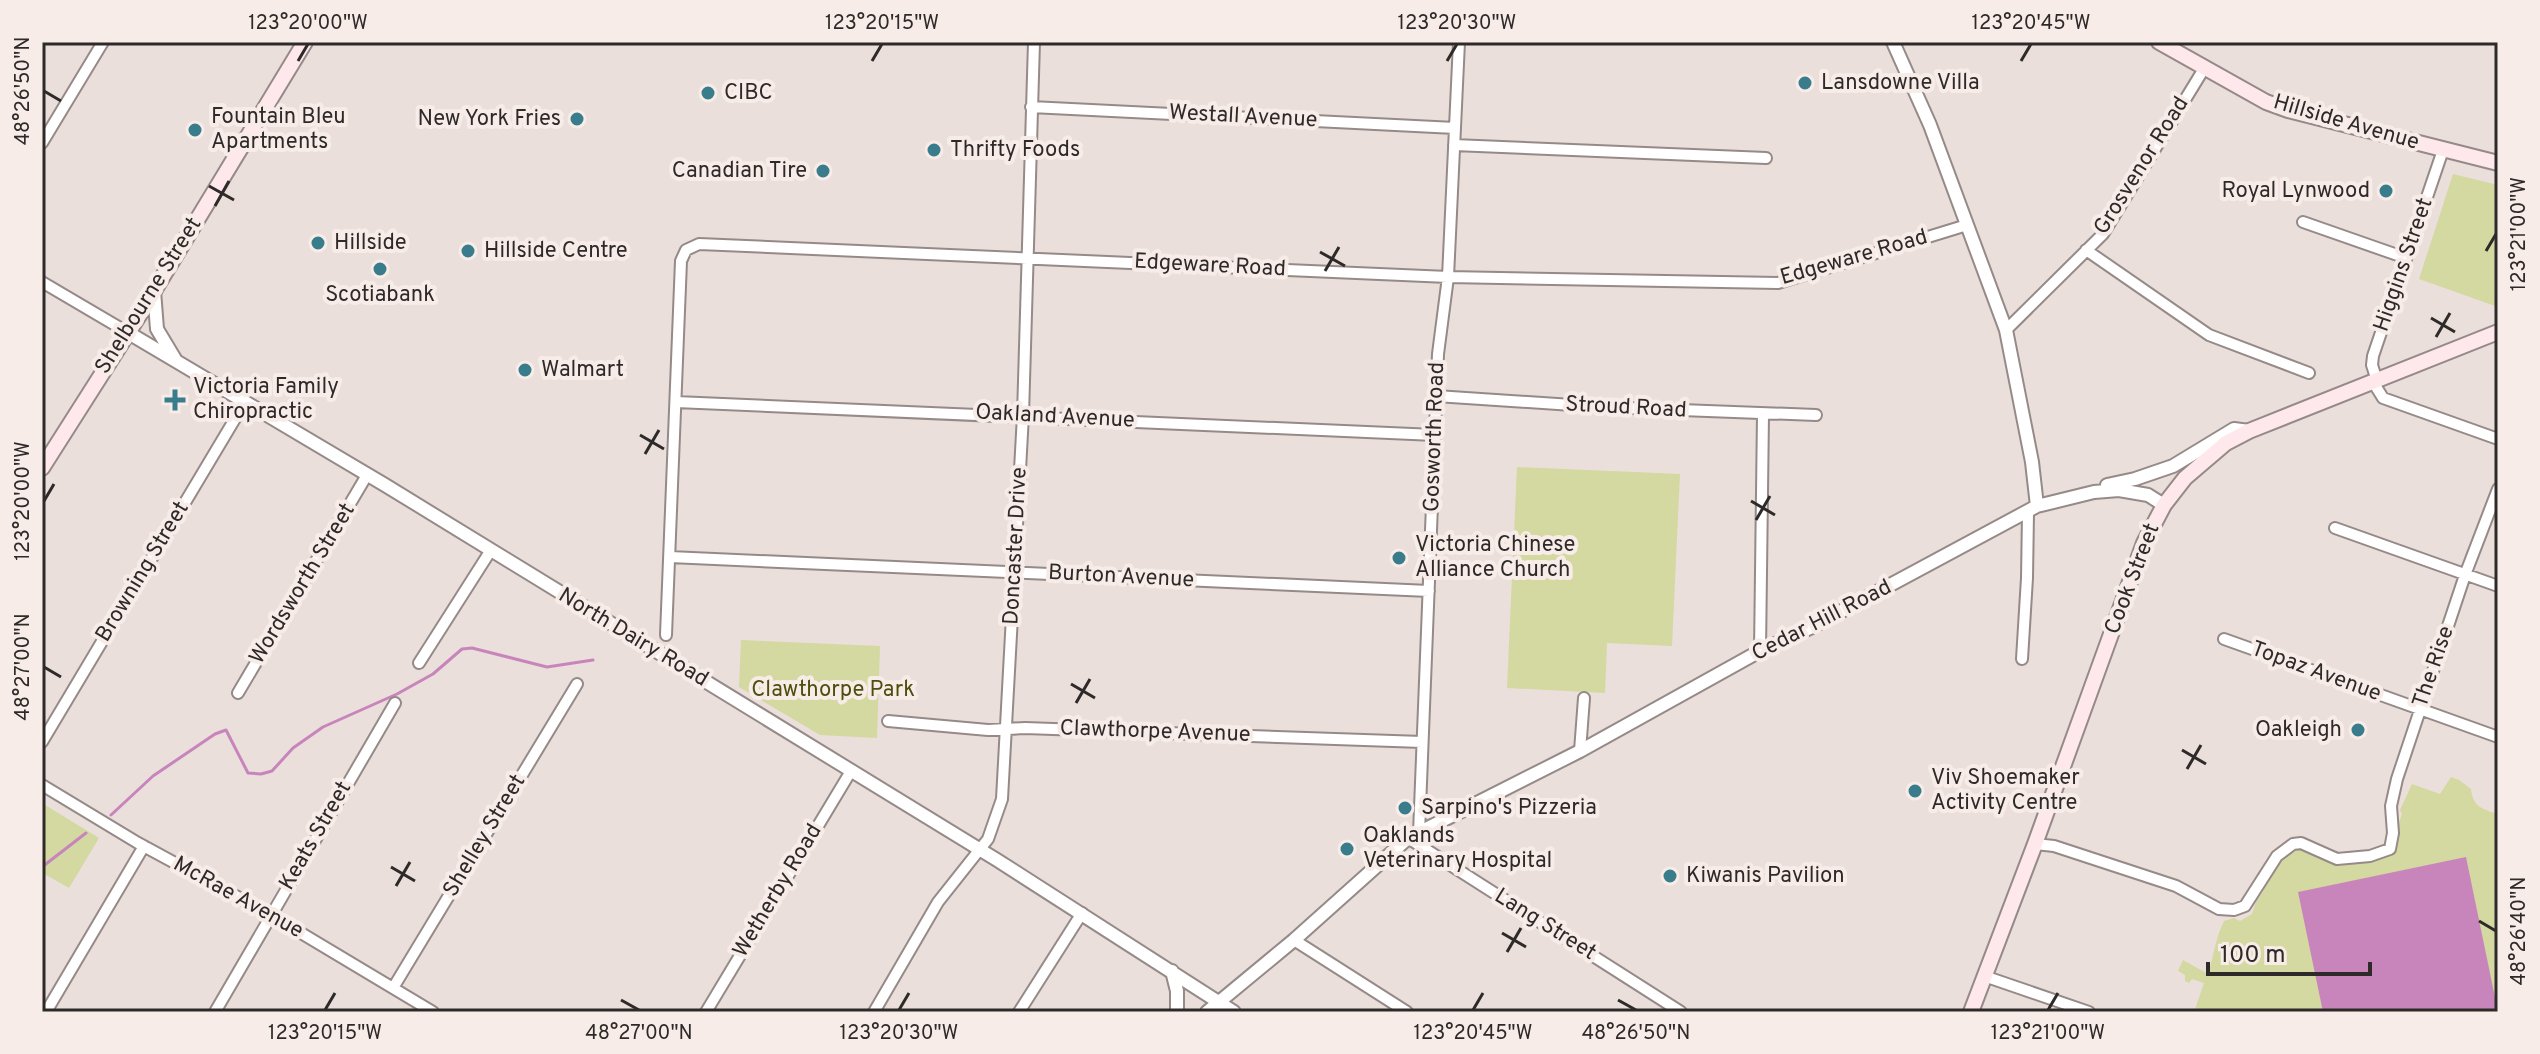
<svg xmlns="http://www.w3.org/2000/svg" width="2540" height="1054" viewBox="0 0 2540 1054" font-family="Overpass,sans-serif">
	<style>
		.green { fill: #d4d8a1 }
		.water { fill: #c885bc }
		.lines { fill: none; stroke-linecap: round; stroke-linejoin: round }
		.stream { stroke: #c885bc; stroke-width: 3 }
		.minor-casing { stroke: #958a87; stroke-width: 14 }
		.tertiary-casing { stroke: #958a87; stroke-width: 16 }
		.secondary-casing { stroke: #958a87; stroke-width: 18 }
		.minor { stroke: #fff; stroke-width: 10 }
		.tertiary { stroke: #fff; stroke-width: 12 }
		.secondary { stroke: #fee8ec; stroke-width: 14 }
		.ticks { fill: none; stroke: #2e2a29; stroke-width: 3 }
		.poi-dot { fill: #397d8c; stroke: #f8ece8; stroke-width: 3 }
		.labels { text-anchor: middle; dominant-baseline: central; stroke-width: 8; stroke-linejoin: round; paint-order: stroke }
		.poi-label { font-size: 22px; fill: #2e2a29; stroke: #f8ece8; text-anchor: start }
		.street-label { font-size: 22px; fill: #2e2a29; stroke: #f8ece8 }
		.park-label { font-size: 22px; fill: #4d4f0c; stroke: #f8ece8 }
		.neatline { fill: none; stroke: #2e2a29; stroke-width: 3 }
		.ticks-label { font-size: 20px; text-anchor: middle; fill: #2e2a29 }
	</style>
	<rect width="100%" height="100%" fill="#eadfdb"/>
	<path class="green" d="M2453,174L2498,185V307L2419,279Z
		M1517,467L1680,474L1672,646L1607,643L1605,693L1507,688Z
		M741,640L880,646L877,738L820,735L739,687Z
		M2451,777L2459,780L2471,789C2473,807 2482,809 2498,814V1012H2194L2204,983L2192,979L2189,983L2185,981V975L2178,971L2183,960L2208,974C2214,956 2215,939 2224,921L2234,918L2240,921L2252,914L2256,902L2264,890L2262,888L2280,859L2306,841L2356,858L2389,851L2402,814L2400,810L2412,784L2440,794Z
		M42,803L99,838L69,888L46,875L42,881Z"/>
	<path class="water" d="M2466,857L2498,1012H2323L2298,892Z"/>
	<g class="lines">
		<path class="stream" d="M111,815L153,776L215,734L226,730L248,773L261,774L272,771L293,748L323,727L397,694L433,674L462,649L472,648L547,667L593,660
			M42,867L86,833"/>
		<defs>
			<path id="minor" d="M1031,107L1455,128
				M42,143L103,42
				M1454,145L1766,158
				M2303,222L2406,258
				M2086,250L2209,335L2309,373
				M42,282L127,332
				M2006,330L2103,234L2205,67
				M2377,381L2372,365L2373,356L2443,150
				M2373,382L2383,398L2498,439
				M1436,396L1602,407L1816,415
				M676,402L1435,435
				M2335,528L2498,586
				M670,557L1429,591
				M666,635L681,261L686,250L699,244L1448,277L1778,283L1967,225
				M2224,639L2498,737
				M1760,651L1763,414
				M2022,659L2027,578L2028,513
				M419,663L491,550
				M238,693L367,475
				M888,721L988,730L1025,728L1422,742
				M42,742L245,402
				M1580,751L1584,698
				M42,785L138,843L271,915L433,1012
				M1419,833L1438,354L1448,277L1459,42
				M1408,838L1681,1012
				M2035,844L2054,846L2176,886L2219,909L2234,910L2245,906L2277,856L2293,844L2301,843L2337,859L2370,856L2390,849L2393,833L2391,806L2397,779L2465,575L2498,489
				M1294,940L1407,1012
				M1984,976L2089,1012
				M393,988L577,684
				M46,1012L144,846
				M215,1012L395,703
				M706,1012L851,771
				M874,1012L938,902L988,839L1002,799L1023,415L1034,42
				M1019,1012L1082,913"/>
			<path id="tertiary" d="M1893,42L1930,125L2006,330L2032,462L2037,506
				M154,291L157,329L175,359
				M127,332L385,485L997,860L1234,1012
				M2107,485L2135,479L2173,466L2234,429L2249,431
				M1172,971L1177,991V1012
				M1207,1012L1294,940L1408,838L1580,751L1760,651L1812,627L2037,506L2094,492L2119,490L2148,495L2164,505"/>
			<path id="secondary" d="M2159,42L2266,102L2288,110L2498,163
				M42,468L140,314L305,42
				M1971,1012L2035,844L2144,543L2164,505L2185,478L2226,443L2249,431L2498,332"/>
		</defs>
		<use href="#minor" class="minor-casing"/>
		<use href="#tertiary" class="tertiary-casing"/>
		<use href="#secondary" class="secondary-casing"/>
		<use href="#minor" class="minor"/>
		<use href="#tertiary" class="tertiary"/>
		<use href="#secondary" class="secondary"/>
	</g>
	<path class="ticks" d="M298,61L308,44M872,61L882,44M1447,61L1457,44M2021,61L2031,44M44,91L61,101M209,186L234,200M215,206L229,181M2486,251L2496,234M1320,252L1345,266M1325,271L1339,247M2431,318L2455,332M2436,337L2450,313M640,435L664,449M645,454L659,430M44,501L54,484M1751,501L1775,515M1756,520L1770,496M44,667L61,677M1071,684L1095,698M1076,703L1090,679M2182,750L2206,764M2187,769L2201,745M391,867L415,881M396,886L410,862M2479,921L2496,931M1502,933L1526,947M1507,952L1521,928M621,1000L639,1010M1618,1000L1636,1010M325,1010L335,993M899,1010L909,993M1473,1010L1483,993M2048,1010L2058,993"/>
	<g class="poi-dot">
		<circle cx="1805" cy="83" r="8"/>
		<circle cx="708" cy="93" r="8"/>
		<circle cx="577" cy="119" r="8"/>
		<circle cx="195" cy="130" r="8"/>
		<circle cx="934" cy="150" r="8"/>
		<circle cx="823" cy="171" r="8"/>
		<circle cx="2386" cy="191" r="8"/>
		<circle cx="318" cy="243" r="8"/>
		<circle cx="468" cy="251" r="8"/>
		<circle cx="380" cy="269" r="8"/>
		<circle cx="525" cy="370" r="8"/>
		<path d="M171 388h8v8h8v8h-8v8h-8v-8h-8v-8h8z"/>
		<circle cx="1399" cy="558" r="8"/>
		<circle cx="2358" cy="730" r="8"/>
		<circle cx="1915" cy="791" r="8"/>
		<circle cx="1405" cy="808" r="8"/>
		<circle cx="1347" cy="849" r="8"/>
		<circle cx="1670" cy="876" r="8"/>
	</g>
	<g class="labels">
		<g class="poi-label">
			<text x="1821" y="83">Lansdowne Villa</text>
			<text x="724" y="93">CIBC</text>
			<text x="211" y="117">Fountain Bleu<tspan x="211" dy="25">Apartments</tspan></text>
			<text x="561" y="119" text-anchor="end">New York Fries</text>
			<text x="950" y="150">Thrifty Foods</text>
			<text x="807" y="171" text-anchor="end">Canadian Tire</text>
			<text x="2370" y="191" text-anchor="end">Royal Lynwood</text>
			<text x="334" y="243">Hillside</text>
			<text x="484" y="251">Hillside Centre</text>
			<text x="380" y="295" text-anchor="middle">Scotiabank</text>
			<text x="541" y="370">Walmart</text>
			<text x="193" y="387">Victoria Family<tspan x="193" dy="25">Chiropractic</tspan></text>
			<text x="1415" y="545">Victoria Chinese<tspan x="1415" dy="25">Alliance Church</tspan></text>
			<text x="2342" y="730" text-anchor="end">Oakleigh</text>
			<text x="1931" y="778">Viv Shoemaker<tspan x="1931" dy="25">Activity Centre</tspan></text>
			<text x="1421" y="808">Sarpino's Pizzeria</text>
			<text x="1363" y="836">Oaklands<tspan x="1363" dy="25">Veterinary Hospital</tspan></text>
			<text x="1686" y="876">Kiwanis Pavilion</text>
		</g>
		<g class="street-label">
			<text transform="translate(1243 117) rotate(3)">Westall Avenue</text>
			<text transform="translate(2346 123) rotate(16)">Hillside Avenue</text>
			<text transform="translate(2142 166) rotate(-58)">Grosvenor Road</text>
			<text transform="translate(1854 258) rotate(-16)">Edgeware Road</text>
			<text transform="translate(2404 265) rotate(-71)">Higgins Street</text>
			<text transform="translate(1210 266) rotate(3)">Edgeware Road</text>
			<text transform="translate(149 296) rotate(-58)">Shelbourne Street</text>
			<text transform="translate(1626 408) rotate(3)">Stroud Road</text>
			<text transform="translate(1055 417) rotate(3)">Oakland Avenue</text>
			<text transform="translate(1435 437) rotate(-88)">Gosworth Road</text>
			<text transform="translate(1016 546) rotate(-87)">Doncaster Drive</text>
			<text transform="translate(143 572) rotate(-59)">Browning Street</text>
			<text transform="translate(1121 577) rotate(3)">Burton Avenue</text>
			<text transform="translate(2133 579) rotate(-69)">Cook Street</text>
			<text transform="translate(303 584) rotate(-59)">Wordsworth Street</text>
			<text transform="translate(1822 621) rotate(-27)">Cedar Hill Road</text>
			<text transform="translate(633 638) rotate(31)">North Dairy Road</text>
			<text transform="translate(2434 667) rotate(-71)">The Rise</text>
			<text transform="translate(2316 672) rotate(20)">Topaz Avenue</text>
			<text transform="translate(1155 732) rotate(2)">Clawthorpe Avenue</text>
			<text transform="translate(316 836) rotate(-60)">Keats Street</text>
			<text transform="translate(485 836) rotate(-59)">Shelley Street</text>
			<text transform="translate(778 891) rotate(-59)">Wetherby Road</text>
			<text transform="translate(238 898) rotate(29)">McRae Avenue</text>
			<text transform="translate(1545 925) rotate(32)">Lang Street</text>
		</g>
		<g class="park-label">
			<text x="833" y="690">Clawthorpe Park</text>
		</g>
	</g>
	<rect width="2540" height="1054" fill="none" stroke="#f8ece8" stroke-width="88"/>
	<path d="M2208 962v12h162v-12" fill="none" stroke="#2e2a29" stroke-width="4"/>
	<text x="2220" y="962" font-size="24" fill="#2e2a29" stroke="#f8ece8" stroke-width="6" paint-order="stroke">100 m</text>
	<rect x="44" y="44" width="2452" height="966" class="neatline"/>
	<g class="ticks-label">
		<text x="308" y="29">123°20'00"W</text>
		<text x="882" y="29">123°20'15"W</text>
		<text x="1457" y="29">123°20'30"W</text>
		<text x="2031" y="29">123°20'45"W</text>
		<text transform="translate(22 91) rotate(-90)" y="7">48°26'50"N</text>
		<text transform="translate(2518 234) rotate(-90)" y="7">123°21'00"W</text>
		<text transform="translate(22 501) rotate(-90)" y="7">123°20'00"W</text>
		<text transform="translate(22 667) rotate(-90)" y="7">48°27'00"N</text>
		<text transform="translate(2518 931) rotate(-90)" y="7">48°26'40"N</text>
		<text x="325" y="1039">123°20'15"W</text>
		<text x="639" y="1039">48°27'00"N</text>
		<text x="899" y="1039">123°20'30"W</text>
		<text x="1473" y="1039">123°20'45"W</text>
		<text x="1636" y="1039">48°26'50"N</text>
		<text x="2048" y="1039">123°21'00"W</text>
	</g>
</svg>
